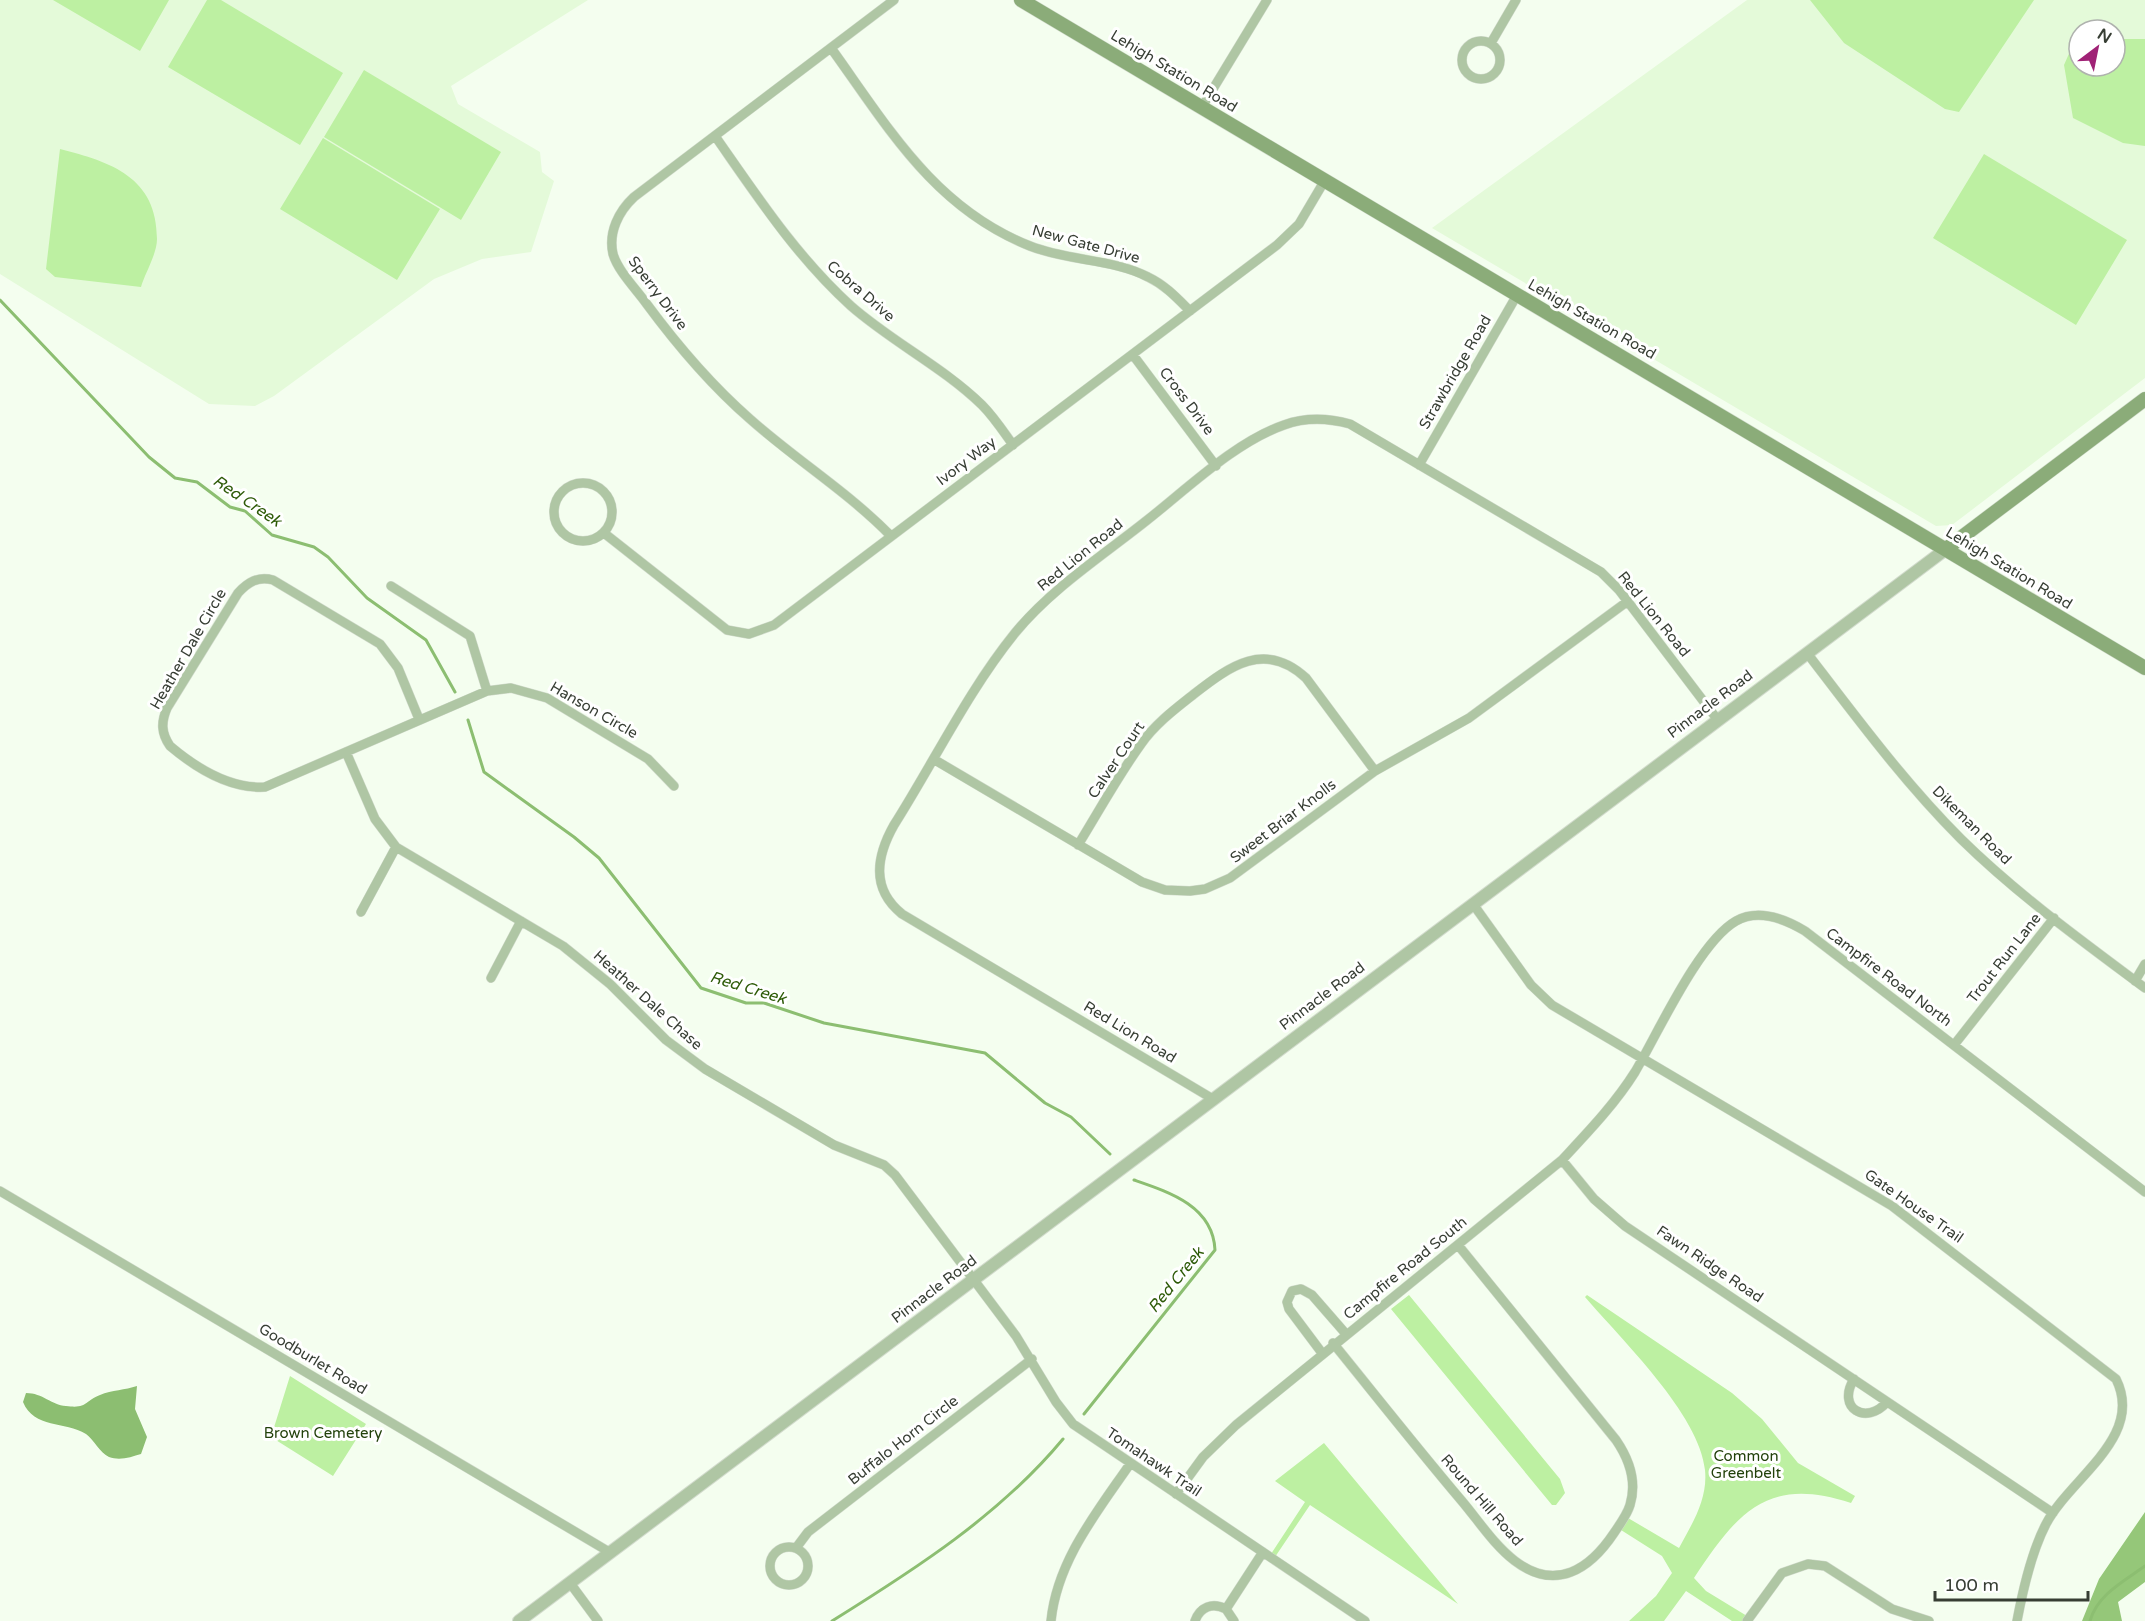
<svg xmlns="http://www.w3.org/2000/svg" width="2145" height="1621" viewBox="0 0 2145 1621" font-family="'Varela Round',sans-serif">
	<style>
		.built { fill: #e4fad9; fill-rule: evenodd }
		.green { fill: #bdf0a2 }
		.forest { fill: #95c779 }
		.water { fill: #8cbe71 }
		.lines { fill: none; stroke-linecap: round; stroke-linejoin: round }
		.stream { stroke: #8cbe71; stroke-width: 3 }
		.minor-casing { stroke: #d2dbcd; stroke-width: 10 }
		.tertiary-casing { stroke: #d2dbcd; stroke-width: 14 }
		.secondary-casing { stroke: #d2dbcd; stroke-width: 15 }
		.minor { stroke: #afc6a4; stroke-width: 9 }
		.tertiary { stroke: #afc6a4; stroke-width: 12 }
		.secondary { stroke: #8bac79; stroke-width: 14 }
		.labels { text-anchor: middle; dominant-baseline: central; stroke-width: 6; stroke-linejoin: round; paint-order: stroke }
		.street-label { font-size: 15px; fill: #373e34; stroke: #fff }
		.park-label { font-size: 15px; fill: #22410b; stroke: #fff }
		.water-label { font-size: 16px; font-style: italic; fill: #2e5b08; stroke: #fff }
	</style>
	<rect width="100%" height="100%" fill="#f4feef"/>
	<path class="built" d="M0,0H588L451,86L458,104L540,152L542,172L554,181L531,252L482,259L434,279L274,396L255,406L209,404L0,274Z
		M1747,0H2145V378L1952,525L1936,526L1432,228ZM2079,30H2115V66H2079Z"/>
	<path class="green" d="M53,0H169L140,51Z
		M207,0H221L343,73L300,145L168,67Z
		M1810,0H2034L1959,112L1945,109L1844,43Z
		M2115,39H2145V146L2123,143L2073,118L2064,65L2075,40H2079V66H2115Z
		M364,70L501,152L461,220L324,137Z
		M323,138L440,209L397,280L280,209Z
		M60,149C111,162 157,177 157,239C157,254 145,273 141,287L55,277L46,269Z
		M1984,154L2127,240L2076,325L1933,238Z
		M1409,1295L1560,1479L1565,1493L1556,1505H1552L1391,1309Z
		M1587,1295L1732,1393L1762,1419L1798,1463L1855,1496L1851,1503C1767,1475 1737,1513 1694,1578L1706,1591L1747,1616L1744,1621H1732L1686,1591L1664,1621H1629L1656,1596L1672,1573L1662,1556L1621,1530L1628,1518L1679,1548C1692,1524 1708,1499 1705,1470C1700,1415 1621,1339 1585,1297Z
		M290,1376L366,1424L333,1476L271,1437Z
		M1324,1443L1458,1604L1310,1505L1275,1557L1271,1554L1305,1502L1275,1481Z"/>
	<path class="forest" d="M2145,1512V1582L2118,1602L2122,1621H2082L2099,1579Z"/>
	<path class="water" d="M137,1386L135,1409L147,1437L141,1454C131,1457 120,1461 109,1457C100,1453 94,1440 86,1434C65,1421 34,1429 23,1402L26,1393C43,1393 51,1405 66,1406C88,1409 84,1401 100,1395C112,1390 125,1390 137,1386Z"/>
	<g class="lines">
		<path class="stream" d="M0,300L149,457L175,478L197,482L230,507L245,511L272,535L314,547L328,557L367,598L426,640L455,692
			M468,720L484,772L574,837L599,858L701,988L746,1003H764L824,1023L985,1053L1045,1103L1071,1117L1110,1154
			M1084,1414L1215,1250C1213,1206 1169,1192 1134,1180
			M832,1621C914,1570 1000,1515 1063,1439
			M2090,1621C2097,1595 2124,1581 2145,1566"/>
		<defs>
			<path id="minor" d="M1462 60a19 19 0 1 1 38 0a19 19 0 1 1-38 0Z
				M1491,43L1516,0
				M831,48C888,127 934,208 1030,246C1067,261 1114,259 1148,277C1165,285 1177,298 1190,311
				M1202,107L1267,0
				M715,136C757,196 796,256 851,306C892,342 943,367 982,405C994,417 1003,431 1013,445
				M1133,355L1216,466
				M1419,465L1517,295
				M554 512a29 29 0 1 1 58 0a29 29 0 1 1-58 0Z
				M604,533L727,630L749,634L774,625L1277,245L1299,224L1325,180
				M891,536C848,492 796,460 750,419C711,385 677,345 646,303C636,289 618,271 613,254C608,232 619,211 634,197L894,0
				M391,586L470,636L487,691
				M1807,653C1856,717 1904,782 1961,839C2017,894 2082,941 2145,988
				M419,719L398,668L380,644L273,580C258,576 248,582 238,593L167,708C161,722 161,733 170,746C196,768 230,789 265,787L487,691L511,688L547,698L648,759L674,786
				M346,752L375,819L396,847L563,946L610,984L666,1040L705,1069L834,1145L884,1165L895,1175L1016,1336L1056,1402L1073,1424L1365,1621
				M935,760L1142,882L1165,890L1190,891L1205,889L1230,878L1375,771L1469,718L1628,601
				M1078,845C1099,811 1118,776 1141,744C1155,724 1175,709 1194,694C1230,666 1265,640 1306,678L1375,771
				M1473,904L1531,985L1552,1005L1892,1206L2116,1379C2145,1437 2070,1478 2046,1524C2031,1553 2023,1589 2017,1621
				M361,912L396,847
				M491,978L521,921
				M2135,981L2145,964
				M1954,1045L2054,918
				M1213,1099L902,914C871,889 876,857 894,825C934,762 968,691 1015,633C1051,589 1102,556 1146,521C1187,489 1235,442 1284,425C1306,417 1328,418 1350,424L1601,572L1619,590L1717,719
				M1562,1160L1594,1199L1625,1226L2053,1513
				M0,1191L611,1553
				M1333,1343C1376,1396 1417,1448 1461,1500C1478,1520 1494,1545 1515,1561C1556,1592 1590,1569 1614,1533C1620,1524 1627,1515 1630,1505C1637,1482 1629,1459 1616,1440L1458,1245
				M1322,1353L1289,1309L1287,1302L1292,1291L1301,1289L1312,1295L1346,1334
				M1854,1379C1836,1408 1866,1426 1887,1402
				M1176,1494L1203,1457L1236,1425L1562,1160C1588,1132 1615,1104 1635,1072C1658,1033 1699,942 1736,921C1759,908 1785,919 1805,931L2145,1192
				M770 1566a19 19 0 1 1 38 0a19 19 0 1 1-38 0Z
				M796,1548L808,1532L1032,1359
				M570,1583L598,1621
				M1226,1609L1263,1552
				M1051,1621C1057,1561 1097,1512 1130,1464
				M1195,1621C1200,1607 1212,1602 1226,1609L1234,1621
				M1747,1621L1782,1573L1808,1564L1825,1566L1892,1609L1929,1621"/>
			<path id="tertiary" d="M519,1621L1946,549"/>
			<path id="secondary" d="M1021,0L2145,668
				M1946,549L2145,399"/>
		</defs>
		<use href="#minor" class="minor-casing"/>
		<use href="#tertiary" class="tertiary-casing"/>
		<use href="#secondary" class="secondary-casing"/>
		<use href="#minor" class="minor"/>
		<use href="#tertiary" class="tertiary"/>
		<use href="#secondary" class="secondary"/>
	</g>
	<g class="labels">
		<g class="street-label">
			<text transform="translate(1174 71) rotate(31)">Lehigh Station Road</text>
			<text transform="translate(1086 244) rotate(15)">New Gate Drive</text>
			<text transform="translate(861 291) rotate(41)">Cobra Drive</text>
			<text transform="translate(658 293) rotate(53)">Sperry Drive</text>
			<text transform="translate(1592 319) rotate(30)">Lehigh Station Road</text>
			<text transform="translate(1455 372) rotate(-60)">Strawbridge Road</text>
			<text transform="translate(1187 401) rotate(53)">Cross Drive</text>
			<text transform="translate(966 461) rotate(-37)">Ivory Way</text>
			<text transform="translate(1080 555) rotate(-39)">Red Lion Road</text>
			<text transform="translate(2009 568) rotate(31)">Lehigh Station Road</text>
			<text transform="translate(1654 614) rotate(51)">Red Lion Road</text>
			<text transform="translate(188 649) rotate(-60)">Heather Dale Circle</text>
			<text transform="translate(1710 704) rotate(-37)">Pinnacle Road</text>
			<text transform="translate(594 710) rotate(30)">Hanson Circle</text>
			<text transform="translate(1116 760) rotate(-56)">Calver Court</text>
			<text transform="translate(1283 821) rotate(-37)">Sweet Briar Knolls</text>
			<text transform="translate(1972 825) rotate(45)">Dikeman Road</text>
			<text transform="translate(2004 958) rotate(-52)">Trout Run Lane</text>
			<text transform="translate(1889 977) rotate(37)">Campfire Road North</text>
			<text transform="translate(1322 996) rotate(-37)">Pinnacle Road</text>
			<text transform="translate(648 1000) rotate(42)">Heather Dale Chase</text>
			<text transform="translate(1130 1032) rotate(31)">Red Lion Road</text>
			<text transform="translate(1914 1206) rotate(35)">Gate House Trail</text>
			<text transform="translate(1710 1264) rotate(34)">Fawn Ridge Road</text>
			<text transform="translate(1405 1268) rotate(-39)">Campfire Road South</text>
			<text transform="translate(934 1289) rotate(-37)">Pinnacle Road</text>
			<text transform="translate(313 1359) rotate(31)">Goodburlet Road</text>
			<text transform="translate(903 1440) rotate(-38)">Buffalo Horn Circle</text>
			<text transform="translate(1154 1462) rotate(34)">Tomahawk Trail</text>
			<text transform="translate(1482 1500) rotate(49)">Round Hill Road</text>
		</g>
		<g class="park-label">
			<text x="323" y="1433">Brown Cemetery</text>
			<text x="1746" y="1456">Common<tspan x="1746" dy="17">Greenbelt</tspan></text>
		</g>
		<g class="water-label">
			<text transform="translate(247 501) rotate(34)">Red Creek</text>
			<text transform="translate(748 988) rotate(17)">Red Creek</text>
			<text transform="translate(1176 1280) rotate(-51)">Red Creek</text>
		</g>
	</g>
	<g transform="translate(2097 48) rotate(32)"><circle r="28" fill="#ffffff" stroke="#afb2ae" stroke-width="1.5"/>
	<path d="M0-4.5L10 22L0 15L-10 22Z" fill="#a02276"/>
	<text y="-9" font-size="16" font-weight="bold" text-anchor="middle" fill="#373e34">N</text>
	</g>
	<path d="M1935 1591v9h153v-9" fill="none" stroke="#373e34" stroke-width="3"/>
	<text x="1944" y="1591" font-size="18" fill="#373e34" stroke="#ffffff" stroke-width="4.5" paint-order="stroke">100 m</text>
</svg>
